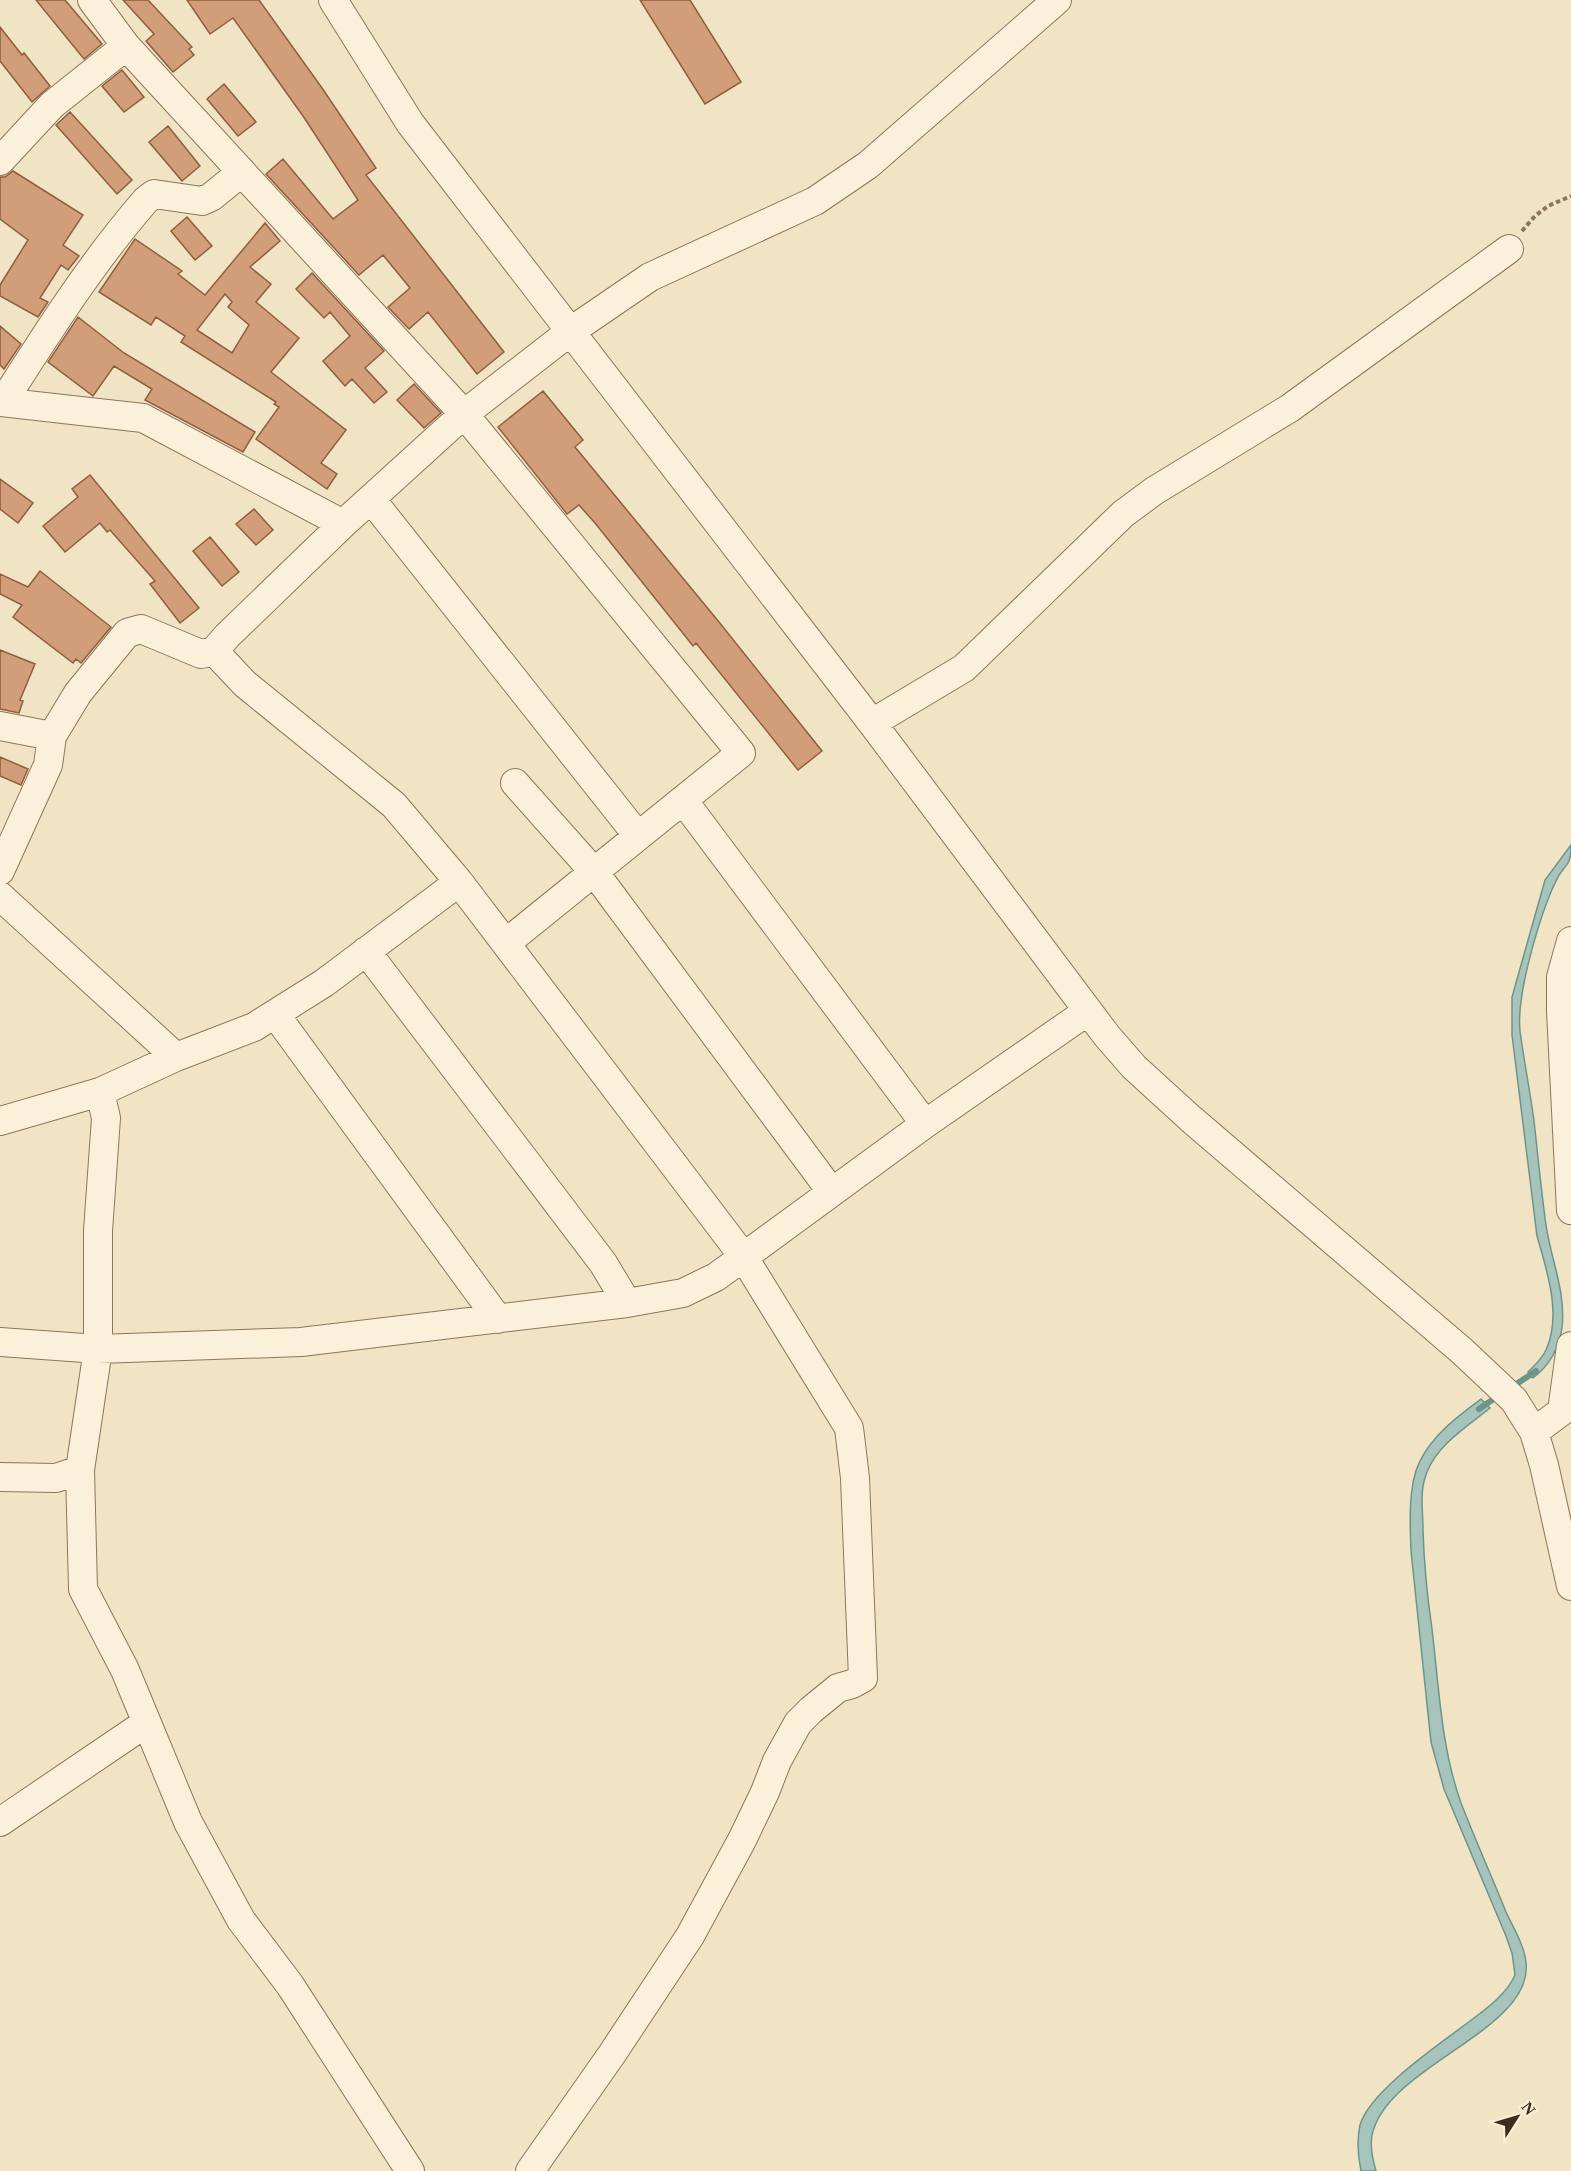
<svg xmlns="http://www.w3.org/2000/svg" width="1571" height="2171" viewBox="0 0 1571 2171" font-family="Georgia,serif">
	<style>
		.water { fill: #a7c4bc; stroke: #6d948a; stroke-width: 1.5 }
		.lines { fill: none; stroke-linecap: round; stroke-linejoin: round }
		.stream { stroke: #6d948a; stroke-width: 6 }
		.building { fill: #d29e79; stroke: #8f5e3e; stroke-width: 1.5; fill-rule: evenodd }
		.minor-casing { stroke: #8e755a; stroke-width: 30 }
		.path { stroke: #8e755a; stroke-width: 4; stroke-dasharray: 4.5 3; stroke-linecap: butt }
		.minor { stroke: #fbf1da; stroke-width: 28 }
	</style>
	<rect width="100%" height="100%" fill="#f1e4c5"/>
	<path class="water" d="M1571,845C1571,869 1564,863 1556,881C1540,914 1516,995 1520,1031C1524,1061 1530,1091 1534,1121C1538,1156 1541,1190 1546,1225C1551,1260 1566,1291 1562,1328C1559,1349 1550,1365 1533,1378L1528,1372C1535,1365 1542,1359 1546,1350C1562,1315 1547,1271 1537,1236L1512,1035V997L1545,880Z
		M1481,1399L1490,1408C1468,1426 1438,1444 1427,1472C1419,1492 1423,1509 1423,1530C1424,1563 1427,1595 1432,1629C1439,1687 1441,1747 1461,1803C1475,1839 1491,1875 1506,1912C1513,1927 1524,1945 1526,1962C1534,2031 1387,2065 1372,2135C1370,2146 1373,2161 1376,2171H1361C1358,2157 1357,2139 1360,2125C1370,2090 1444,2041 1474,2018C1490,2006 1507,1993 1515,1975L1512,1953L1506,1936L1444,1789L1431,1742L1411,1551C1410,1526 1408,1486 1419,1463C1432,1435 1457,1417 1481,1399Z"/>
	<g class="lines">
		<path class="stream" d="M1512,1387L1536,1371
			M1479,1409L1498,1396"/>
	</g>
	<path class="building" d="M36,0H65L102,44L84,59Z
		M123,0H148L192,47L189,49L194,55L173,72L146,41L154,34Z
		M187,0H259L322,88L376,168L366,175L504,352L477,374L428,312L409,329L388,307L410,288L383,255L359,275L266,174L283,159L333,219L358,200L303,116L233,18L210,34Z
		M640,0H690L741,82L705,104Z
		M0,27L22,55L24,53L50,86L32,102L0,61Z
		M122,70L144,97L124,112L102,86Z
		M224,84L256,122L238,136L207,99Z
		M70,112L132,180L117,194L56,125Z
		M168,126L200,166L182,181L149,142Z
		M13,171L83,215L63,245L79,256L68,270L61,265L40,298L48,302L38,317L0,296V285L28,240L0,219V177H5Z
		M187,217L212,246L195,260L171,231Z
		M265,223L280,241L250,267L271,284L256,302L299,338L271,372L346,430L321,463L337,474L327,489L256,439L279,407L274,404L276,402L181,342L185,336L156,317L151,325L99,292L135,239L182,271L178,274L205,295ZM225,294L232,302L228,307L249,325L232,353L197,330Z
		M312,273L384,351L365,368L387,392L374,403L352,379L345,386L323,361L350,336L330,312L324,318L296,289Z
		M78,317L124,353L255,432L243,452L145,400L152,389L114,366L93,396L48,362Z
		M0,326L21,344L4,369L0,365Z
		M414,384L441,413L424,428L397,400Z
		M543,391L583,440L575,447L719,622L822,751L798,770L696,643L693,646L595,523L579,505L567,514L498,427Z
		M90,475L199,608L180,623L150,584L155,581L110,530L107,532L100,523L65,552L43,526L78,497L72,489Z
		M0,479L33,503L18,523L0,509Z
		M254,509L273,530L256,545L236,524Z
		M210,537L239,572L222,586L193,551Z
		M40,571L111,627L81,663L76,659L73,663L13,617L22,605L0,594V574L28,587Z
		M0,650L35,664L20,700L23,701L19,713L0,709Z
		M0,757L28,769L21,785L0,776Z"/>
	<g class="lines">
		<defs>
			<path id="minor" d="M92,0L126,46L464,414L741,753L506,943
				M333,0L410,123L872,723L1107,1036L1134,1067L1191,1119L1462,1351L1514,1400L1534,1432L1544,1465L1571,1586
				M0,161L52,105L126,46
				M0,402L143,418L343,524
				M3,402C47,333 92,262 146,200L154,194L202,201L211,197L242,172
				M371,499L638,836
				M872,723L964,668L1123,514L1154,491L1290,408L1509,249
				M0,726L52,736
				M515,783L595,873L831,1191
				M683,800L925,1124
				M0,871L48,765L52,736L78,693L127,633L141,629L201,654L214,651
				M0,896L176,1057
				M1571,941L1561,977V1011L1571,1210
				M366,951L603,1263L627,1303
				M275,1014L498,1319
				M100,1092L106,1118L98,1231V1349L80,1470L83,1589L125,1670L188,1822L241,1920L290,1985L410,2171
				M0,1121L100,1092L176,1057L254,1027L324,983L459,882
				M0,1342L98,1349L301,1342L627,1303L683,1293L716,1277L925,1124L1088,1011
				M1534,1432L1562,1411L1571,1346
				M0,1477L56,1478L80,1470
				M0,1822L146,1723
				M530,2171L612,2054L690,1936L742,1840L765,1792L777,1761L798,1723L811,1710L838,1688L852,1684L863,1678L855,1478L849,1428L743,1256L459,882L394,805L245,684L214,651L227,636L343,524L464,414L571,331L650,277L815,201L868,165L1057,0"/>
		</defs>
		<use href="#minor" class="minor-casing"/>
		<path class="path" d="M1522,231L1535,216L1548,206L1571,196"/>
		<use href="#minor" class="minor"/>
	</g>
	<g transform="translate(1517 2117) rotate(53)" stroke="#f8eed6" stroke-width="4.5" paint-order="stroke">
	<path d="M0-4.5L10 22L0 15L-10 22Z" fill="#3d2d1e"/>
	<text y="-9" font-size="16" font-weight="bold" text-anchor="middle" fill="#3d2d1e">N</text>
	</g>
</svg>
